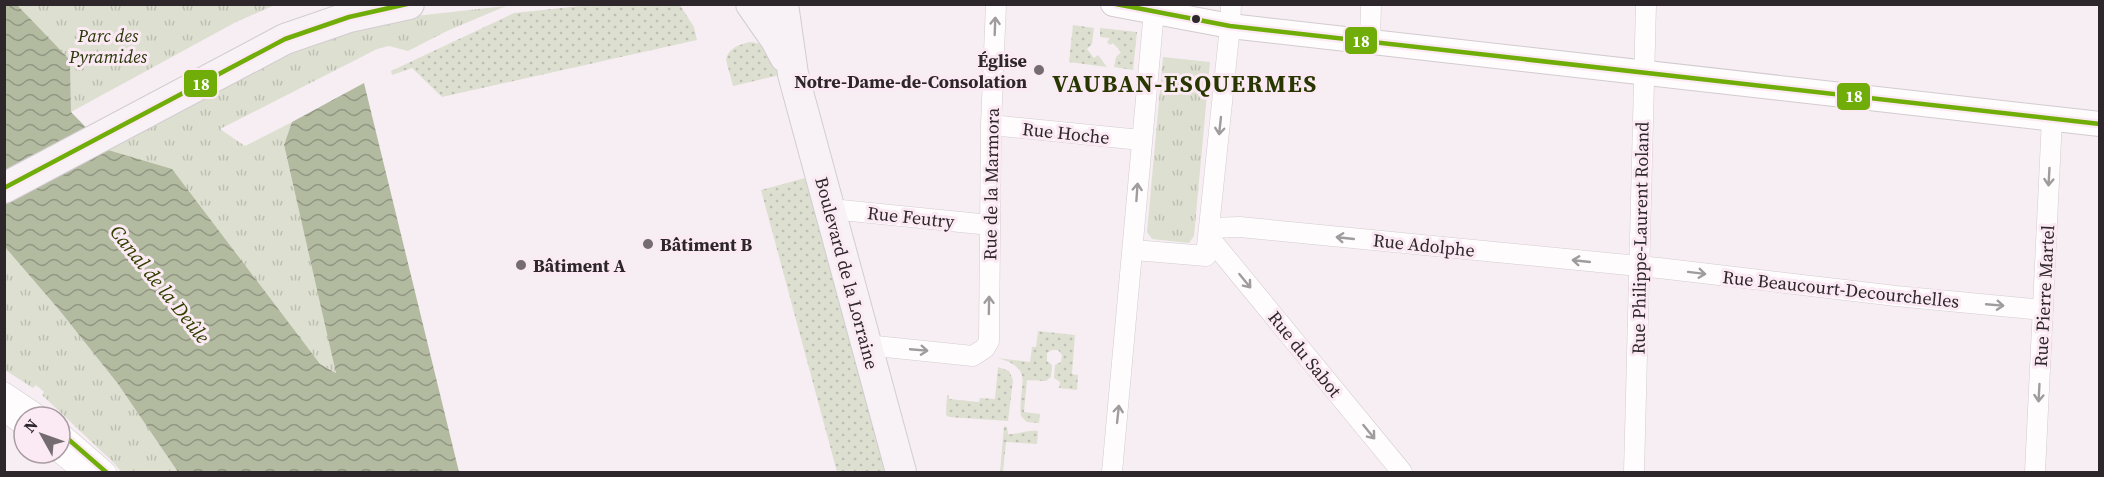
<svg xmlns="http://www.w3.org/2000/svg" width="2104" height="477" viewBox="0 0 2104 477" font-family="'Source Serif 4',serif">
	<style>
		.grass { fill: url(#grass-dots) }
		.park { fill: url(#park-tufts) }
		.water { fill: url(#water-waves) }
		.lines { fill: none; stroke-linecap: round; stroke-linejoin: round }
		.minor-casing { stroke: #d2cbcf; stroke-width: 21 }
		.tertiary-casing { stroke: #d2cbcf; stroke-width: 26 }
		.primary-casing { stroke: #d2cdd0; stroke-width: 32 }
		.minor { stroke: #fefcfd; stroke-width: 20 }
		.tertiary { stroke: #fefcfd; stroke-width: 24 }
		.primary { stroke: #f8f1f5; stroke-width: 30 }
		.bus-1-casing { stroke: #fbeaf3; stroke-width: 9 }
		.bus-1 { stroke: #70ad08; stroke-width: 4.5 }
		.oneway { stroke: #a09c9e }
		.bus-dot { fill: #2d262a; stroke: #fbeaf3; stroke-width: 2 }
		.poi-dot { fill: #746c70; stroke: #fbeaf3; stroke-width: 2 }
		.labels { text-anchor: middle; dominant-baseline: central; stroke-width: 6; stroke-linejoin: round; paint-order: stroke }
		.park-label { font-size: 18px; font-style: italic; fill: #293608; stroke: #fbeaf3 }
		.poi-label { font-size: 18px; font-weight: bold; fill: #2d262a; stroke: #fbeaf3; text-anchor: start }
		.street-label { font-size: 18px; fill: #2d262a; stroke: #fbeaf3 }
		.water-label { font-size: 20px; font-style: italic; fill: #314101; stroke: #fbeaf3 }
		.district-label { font-size: 24px; font-weight: bold; letter-spacing: 1.5px; fill: #283600; stroke: #fbeaf3 }
		.line-badge { stroke: #fbeaf3; stroke-width: 2 }
		.badge-label { font-size: 16px; text-anchor: middle; font-weight: bold; fill: #fff }
	</style>
	<defs>
		<pattern id="grass-dots" width="8" height="8" patternUnits="userSpaceOnUse" patternTransform="scale(1.5)"><rect width="8" height="8" fill="#dddfd1"/><path d="M2 2h.1M6 6h.1" fill="none" stroke="#bebfb4" stroke-width="1.8" stroke-linecap="round"/></pattern>
		<pattern id="park-tufts" width="24" height="20" patternUnits="userSpaceOnUse" patternTransform="scale(1.5)"><rect width="24" height="20" fill="#dddfd1"/><path d="M3 7l-1-3M5 7V3M7 7l1-3M15 17l-1-3M17 17v-4M19 17l1-3" fill="none" stroke="#bebfb4"/></pattern>
		<pattern id="water-waves" width="16" height="10" patternUnits="userSpaceOnUse" patternTransform="scale(1.5)"><rect width="16" height="10" fill="#b2baa0"/><path d="M0 5q4-4 8 0t8 0" fill="none" stroke="#919783"/></pattern>
	</defs>
	<rect width="100%" height="100%" fill="#f7eef3"/>
	<path class="grass" d="M590,5H680L694,27L697,40L442,97L412,68L392,75L391,71L514,13Z
		M1073,25L1094,28L1092,44L1087,49L1094,58L1098,55L1107,67L1069,62Z
		M1100,28L1137,32L1133,70L1114,67L1116,57L1121,52L1113,43L1110,45L1107,42L1110,38L1100,37Z
		M750,42C771,44 773,58 780,75L733,86L726,60C729,47 739,45 750,42Z
		M805,178L812,185L890,472H837L761,190Z
		M1038,331L1075,335L1072,374L1078,375L1077,390L1059,388L1060,382L1054,378L1055,365L1061,362L1062,355L1058,350H1052L1047,353V361L1052,365L1051,377L1046,381L1027,380L1024,412L1040,414L1039,423L1027,422L1021,416C1017,387 1037,368 997,358L1030,362L1032,347H1036Z
		M998,367L1009,371L1013,380L1008,421L949,417L946,415L947,395H949V399L979,402L980,398L995,399Z
		M1004,426L1007,427L1008,434C1019,435 1024,430 1038,431L1037,444L1006,442L1003,472H1000Z"/>
	<path class="park" d="M16,5H275L236,22L71,112L70,60Z
		M506,6L447,31L408,51L389,46L377,49L220,129L245,146L292,122L284,146L337,373L320,364L108,150L316,40L397,18Z
		M1163,57L1210,62L1194,236L1189,243L1152,239L1147,232Z
		M5,247L60,311L118,384L178,472H121L115,464L42,395L44,392L36,385L33,388L5,370Z"/>
	<path class="water" d="M16,4L70,60L71,112L108,150L172,169L320,364L336,373L284,145L292,122L364,83L459,472H178L118,384L60,311L5,247L4,5Z"/>
	<g class="lines">
		<defs>
			<path id="minor" d="M1370,42L1371,4
				M991,125L1141,140
				M831,209L990,225
				M1209,228L1240,227L1659,268L1896,296L2043,310
				M1208,236L1402,472
				M1134,250L1206,256L1230,26L1231,4
				M866,345L973,356L985,348L989,341L991,125L996,4
				M4,392L41,417
				M4,411L24,426
				M60,432L106,472
				M60,453L83,472
				M1112,472L1154,11L1166,6
				M1634,472L1646,4
				M2035,472L2052,119"/>
			<path id="tertiary" d="M1113,4L1230,26L2100,124"/>
			<path id="primary" d="M751,4L776,40L785,57
				M783,4L793,74L901,472
				M4,188L285,39L349,17L409,4"/>
		</defs>
		<use href="#minor" class="minor-casing"/>
		<use href="#tertiary" class="tertiary-casing"/>
		<use href="#primary" class="primary-casing"/>
		<use href="#minor" class="minor"/>
		<use href="#tertiary" class="tertiary"/>
		<use href="#primary" class="primary"/>
		<defs>
			<path id="bus-1" d="M1116,4L1230,26L2100,124
				M4,188L285,39L349,17L407,4
				M60,432L106,472"/>
		</defs>
		<use href="#bus-1" class="bus-1-casing"/>
		<use href="#bus-1" class="bus-1"/>
	</g>
	<defs><path id="oneway-shaft" d="M-6 0H5M1.5-3L5.5 0L1.5 3" fill="none" stroke-width="1.6" stroke-linecap="round" stroke-linejoin="round" transform="scale(1.5)"/></defs>
	<g class="oneway">
		<use href="#oneway-shaft" transform="translate(995 26) rotate(-88)"/>
		<use href="#oneway-shaft" transform="translate(1220 126) rotate(96)"/>
		<use href="#oneway-shaft" transform="translate(2049 177) rotate(93)"/>
		<use href="#oneway-shaft" transform="translate(1137 192) rotate(-86)"/>
		<use href="#oneway-shaft" transform="translate(1345 238) rotate(-174)"/>
		<use href="#oneway-shaft" transform="translate(1581 261) rotate(-174)"/>
		<use href="#oneway-shaft" transform="translate(1697 273) rotate(7)"/>
		<use href="#oneway-shaft" transform="translate(1245 281) rotate(51)"/>
		<use href="#oneway-shaft" transform="translate(989 305) rotate(-89)"/>
		<use href="#oneway-shaft" transform="translate(1995 305) rotate(5)"/>
		<use href="#oneway-shaft" transform="translate(919 350) rotate(5)"/>
		<use href="#oneway-shaft" transform="translate(2039 393) rotate(93)"/>
		<use href="#oneway-shaft" transform="translate(1118 414) rotate(-84)"/>
		<use href="#oneway-shaft" transform="translate(1369 432) rotate(51)"/>
	</g>
	<circle class="bus-dot" cx="1196" cy="19" r="5"/>
	<g class="poi-dot">
		<circle cx="1039" cy="70" r="6"/>
		<circle cx="648" cy="244" r="6"/>
		<circle cx="521" cy="265" r="6"/>
	</g>
	<g class="labels">
		<g class="park-label">
			<text x="108" y="35">Parc des<tspan x="108" dy="21">Pyramides</tspan></text>
		</g>
		<g class="poi-label">
			<text x="1027" y="60" text-anchor="end">Église<tspan x="1027" dy="21">Notre-Dame-de-Consolation</tspan></text>
			<text x="660" y="244">Bâtiment B</text>
			<text x="533" y="265">Bâtiment A</text>
		</g>
		<g class="street-label">
			<text transform="translate(1066 133) rotate(6)">Rue Hoche</text>
			<text transform="translate(991 184) rotate(-89)">Rue de la Marmora</text>
			<text transform="translate(911 217) rotate(6)">Rue Feutry</text>
			<text transform="translate(1640 238) rotate(-89)">Rue Philippe-Laurent Roland</text>
			<text transform="translate(1424 245) rotate(6)">Rue Adolphe</text>
			<text transform="translate(847 273) rotate(75)">Boulevard de la Lorraine</text>
			<text transform="translate(1841 289) rotate(6)">Rue Beaucourt-Decourchelles</text>
			<text transform="translate(2044 296) rotate(-87)">Rue Pierre Martel</text>
			<text transform="translate(1305 354) rotate(51)">Rue du Sabot</text>
		</g>
		<g class="water-label">
			<text transform="translate(160 284) rotate(51)">Canal de la Deûle</text>
		</g>
		<g class="district-label">
			<text x="1185" y="83">VAUBAN-ESQUERMES</text>
		</g>
	</g>
	<g class="line-badge">
		<rect x="1344" y="26" width="34" height="29" rx="6" fill="#70ad08"/>
		<rect x="183" y="69" width="35" height="29" rx="6" fill="#70ad08"/>
		<rect x="1836" y="82" width="35" height="29" rx="6" fill="#70ad08"/>
	</g>
	<g class="badge-label">
		<text x="1361" y="47">18</text>
		<text x="201" y="90">18</text>
		<text x="1854" y="102">18</text>
	</g>
	<rect width="2104" height="477" fill="none" stroke="#2d262a" stroke-width="12"/>
	<g transform="translate(42 435) rotate(310)"><circle r="28" fill="#fbeaf3" stroke="#a99ca3" stroke-width="1.5"/>
	<path d="M0-4.5L10 22L0 15L-10 22Z" fill="#746c70"/>
	<text y="-9" font-size="16" font-weight="bold" text-anchor="middle" fill="#2d262a">N</text>
	</g>
</svg>
